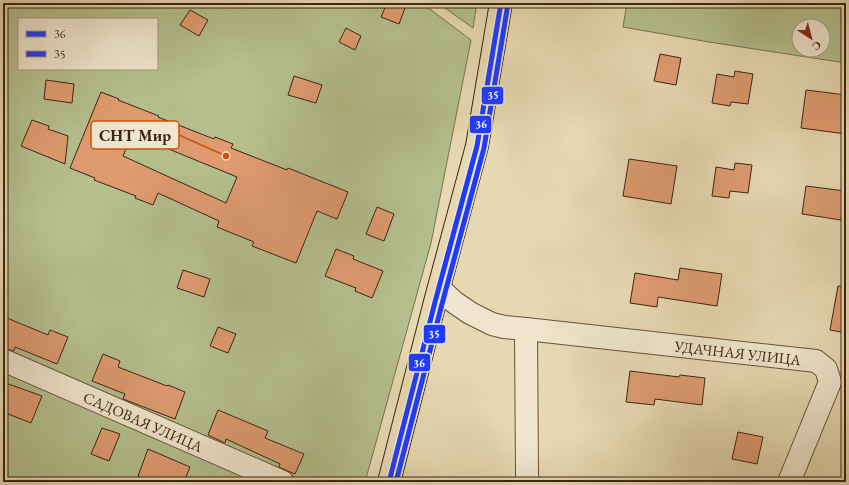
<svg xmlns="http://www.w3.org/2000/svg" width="849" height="485" viewBox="0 0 849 485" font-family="'EB Garamond',serif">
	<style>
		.green { fill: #b4bf8d; stroke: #7a7250; fill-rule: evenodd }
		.building { fill: #de9b70; stroke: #3f2413; fill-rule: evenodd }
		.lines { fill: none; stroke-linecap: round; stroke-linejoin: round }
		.minor-casing { stroke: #69513b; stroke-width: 24 }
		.major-casing { stroke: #3f2413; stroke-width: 24 }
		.minor { stroke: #efe6cd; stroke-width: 22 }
		.major { stroke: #e6d8b2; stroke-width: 22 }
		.bus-1-casing { stroke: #efe6cd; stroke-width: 8 }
		.bus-2-casing { stroke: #efe6cd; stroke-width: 8 }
		.bus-1 { stroke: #1f3bff; stroke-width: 5 }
		.bus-2 { stroke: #1f3bff; stroke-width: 5 }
		.labels { text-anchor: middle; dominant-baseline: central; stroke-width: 3.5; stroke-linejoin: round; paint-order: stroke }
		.street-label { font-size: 15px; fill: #3f2413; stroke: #efe6cd }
		.leader { fill: none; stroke: #cf510d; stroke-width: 1.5 }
		.callout-dot { fill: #cf510d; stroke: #efe6cd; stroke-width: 1.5 }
		.callout { fill: #efe6cd; stroke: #cf510d; stroke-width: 1.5 }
		.callout-label { font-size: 16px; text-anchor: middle; font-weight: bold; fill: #3f2413 }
		.line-badge { stroke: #efe6cd; stroke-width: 1.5 }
		.badge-label { font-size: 11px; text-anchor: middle; font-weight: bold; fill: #fff }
	</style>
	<rect width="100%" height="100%" fill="#e6d8b2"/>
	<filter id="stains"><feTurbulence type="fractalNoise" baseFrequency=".005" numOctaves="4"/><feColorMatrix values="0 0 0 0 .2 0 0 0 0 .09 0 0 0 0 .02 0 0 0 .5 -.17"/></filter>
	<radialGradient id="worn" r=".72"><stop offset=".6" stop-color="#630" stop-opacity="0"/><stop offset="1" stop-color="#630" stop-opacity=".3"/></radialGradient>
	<path class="green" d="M3,3H422L471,40L431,243L365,482H3ZM19,19H157V69H19Z
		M438,3H477L473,28Z
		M627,3H846V63L709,42L623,27ZM799,26H823V50H799Z"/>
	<path class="building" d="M387,3H407L399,24L381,17Z
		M190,10L208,20L199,36L180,25Z
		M346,28L361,36L355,50L339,42Z
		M660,54L681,58L676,85L654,81Z
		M735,71L753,74L748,104L731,102L730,106L712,103L717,74L734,77Z
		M294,76L322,85L316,103L288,95Z
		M46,80L74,84L72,103L44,99Z
		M806,90L846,95V134L801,128Z
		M101,92L119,99L118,100L159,116L158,117L214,139L215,137L233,144L231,148L287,170L288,168L348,192L337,219L317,211L296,263L252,246L254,242L217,227L219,221L158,193L153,205L135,198L136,196L94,180L95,178L70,168ZM132,134L237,177L226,203L123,156Z
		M32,120L49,126L48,129L68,136L65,164L21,146Z
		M629,159L677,166L671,204L623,196Z
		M735,163L752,165L748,193L730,191L729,198L712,196L716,167L734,170Z
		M806,186L845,191L841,220L802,214Z
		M377,207L394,214L384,241L366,234Z
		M336,249L354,256L353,259L383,271L372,298L355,291L356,288L325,276Z
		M680,268L722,274L717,306L658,297L657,307L630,303L635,273L678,280Z
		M183,270L210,279L204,297L177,288Z
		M838,286L846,287V333L830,330Z
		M7,318L48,335L50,330L68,337L57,364L15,347L14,351L3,348V327Z
		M218,327L236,334L228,353L210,346Z
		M103,354L120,361L118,367L167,386L168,385L185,392L175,419L123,399L125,394L92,381Z
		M630,371L679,377L680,375L705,378L702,405L655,399L654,405L626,402Z
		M3,382L42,396L31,423L3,412Z
		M218,410L268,431L265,438L304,454L295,474L279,467L280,464L226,439L225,443L208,435Z
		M102,428L120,434L109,461L91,454Z
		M738,432L763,437L757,464L732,459Z
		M148,449L190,467L184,482H152L138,476Z"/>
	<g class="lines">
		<defs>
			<g id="minor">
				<path id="s1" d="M439,288L454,302L470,313L492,324L504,327L526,329L816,361L826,369L830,382L789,482"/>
				<path d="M526,329L527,476L528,482"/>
				<path id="s2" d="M3,360L283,482"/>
			</g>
			<path id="major" d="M389,482L435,302L477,146L501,3"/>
		</defs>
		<use href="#minor" class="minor-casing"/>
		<use href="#major" class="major-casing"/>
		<use href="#minor" class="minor"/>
		<use href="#major" class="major"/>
		<defs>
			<path id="bus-1" d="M389,482L435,302L477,146L501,3"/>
			<path id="bus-2" d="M396,482L442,304L484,148L508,4"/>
		</defs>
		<use href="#bus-1" class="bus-1-casing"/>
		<use href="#bus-2" class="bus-2-casing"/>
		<use href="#bus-1" class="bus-1"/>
		<use href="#bus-2" class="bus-2"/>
	</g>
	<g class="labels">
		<g class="street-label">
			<text stroke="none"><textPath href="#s1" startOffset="312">УДАЧНАЯ УЛИЦА</textPath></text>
			<text stroke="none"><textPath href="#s2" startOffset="153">САДОВАЯ УЛИЦА</textPath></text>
		</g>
	</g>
	<path class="leader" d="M226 156L179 135"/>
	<circle class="callout-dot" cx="226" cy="156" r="4"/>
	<rect class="callout" x="91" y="121" width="88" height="28" rx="4"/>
	<g class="callout-label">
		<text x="135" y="141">СНТ Мир</text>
	</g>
	<g class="line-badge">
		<rect x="481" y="86" width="23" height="19" rx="4" fill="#1f3bff"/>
		<rect x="469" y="115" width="23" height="19" rx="4" fill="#1f3bff"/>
		<rect x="423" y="324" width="23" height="20" rx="4" fill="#1f3bff"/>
		<rect x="408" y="353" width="23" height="19" rx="4" fill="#1f3bff"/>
	</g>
	<g class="badge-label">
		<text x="493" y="99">35</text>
		<text x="481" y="128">36</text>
		<text x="434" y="338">35</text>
		<text x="419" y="367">36</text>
	</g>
	<rect width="849" height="485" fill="none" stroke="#e6d8b2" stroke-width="16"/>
	<rect x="4" y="4" width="841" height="477" fill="none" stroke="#3f2413" stroke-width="2"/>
	<rect x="8" y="8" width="833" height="469" fill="none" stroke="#3f2413"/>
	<rect x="18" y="18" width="140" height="52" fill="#efe6cd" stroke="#a99883"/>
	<rect x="26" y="31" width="20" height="6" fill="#1f3bff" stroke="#a99883"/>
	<text x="54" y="38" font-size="12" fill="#3f2413">36</text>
	<rect x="26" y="51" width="20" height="6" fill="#1f3bff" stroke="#a99883"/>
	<text x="54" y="58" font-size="12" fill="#3f2413">35</text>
	<g transform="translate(811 38) rotate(144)"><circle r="19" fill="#efe6cd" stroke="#a99883"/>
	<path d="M0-3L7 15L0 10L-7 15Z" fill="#8f2418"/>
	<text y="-6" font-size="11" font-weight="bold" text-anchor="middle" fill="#3f2413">С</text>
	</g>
	<rect width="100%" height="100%" filter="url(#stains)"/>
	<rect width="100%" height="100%" fill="url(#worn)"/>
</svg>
